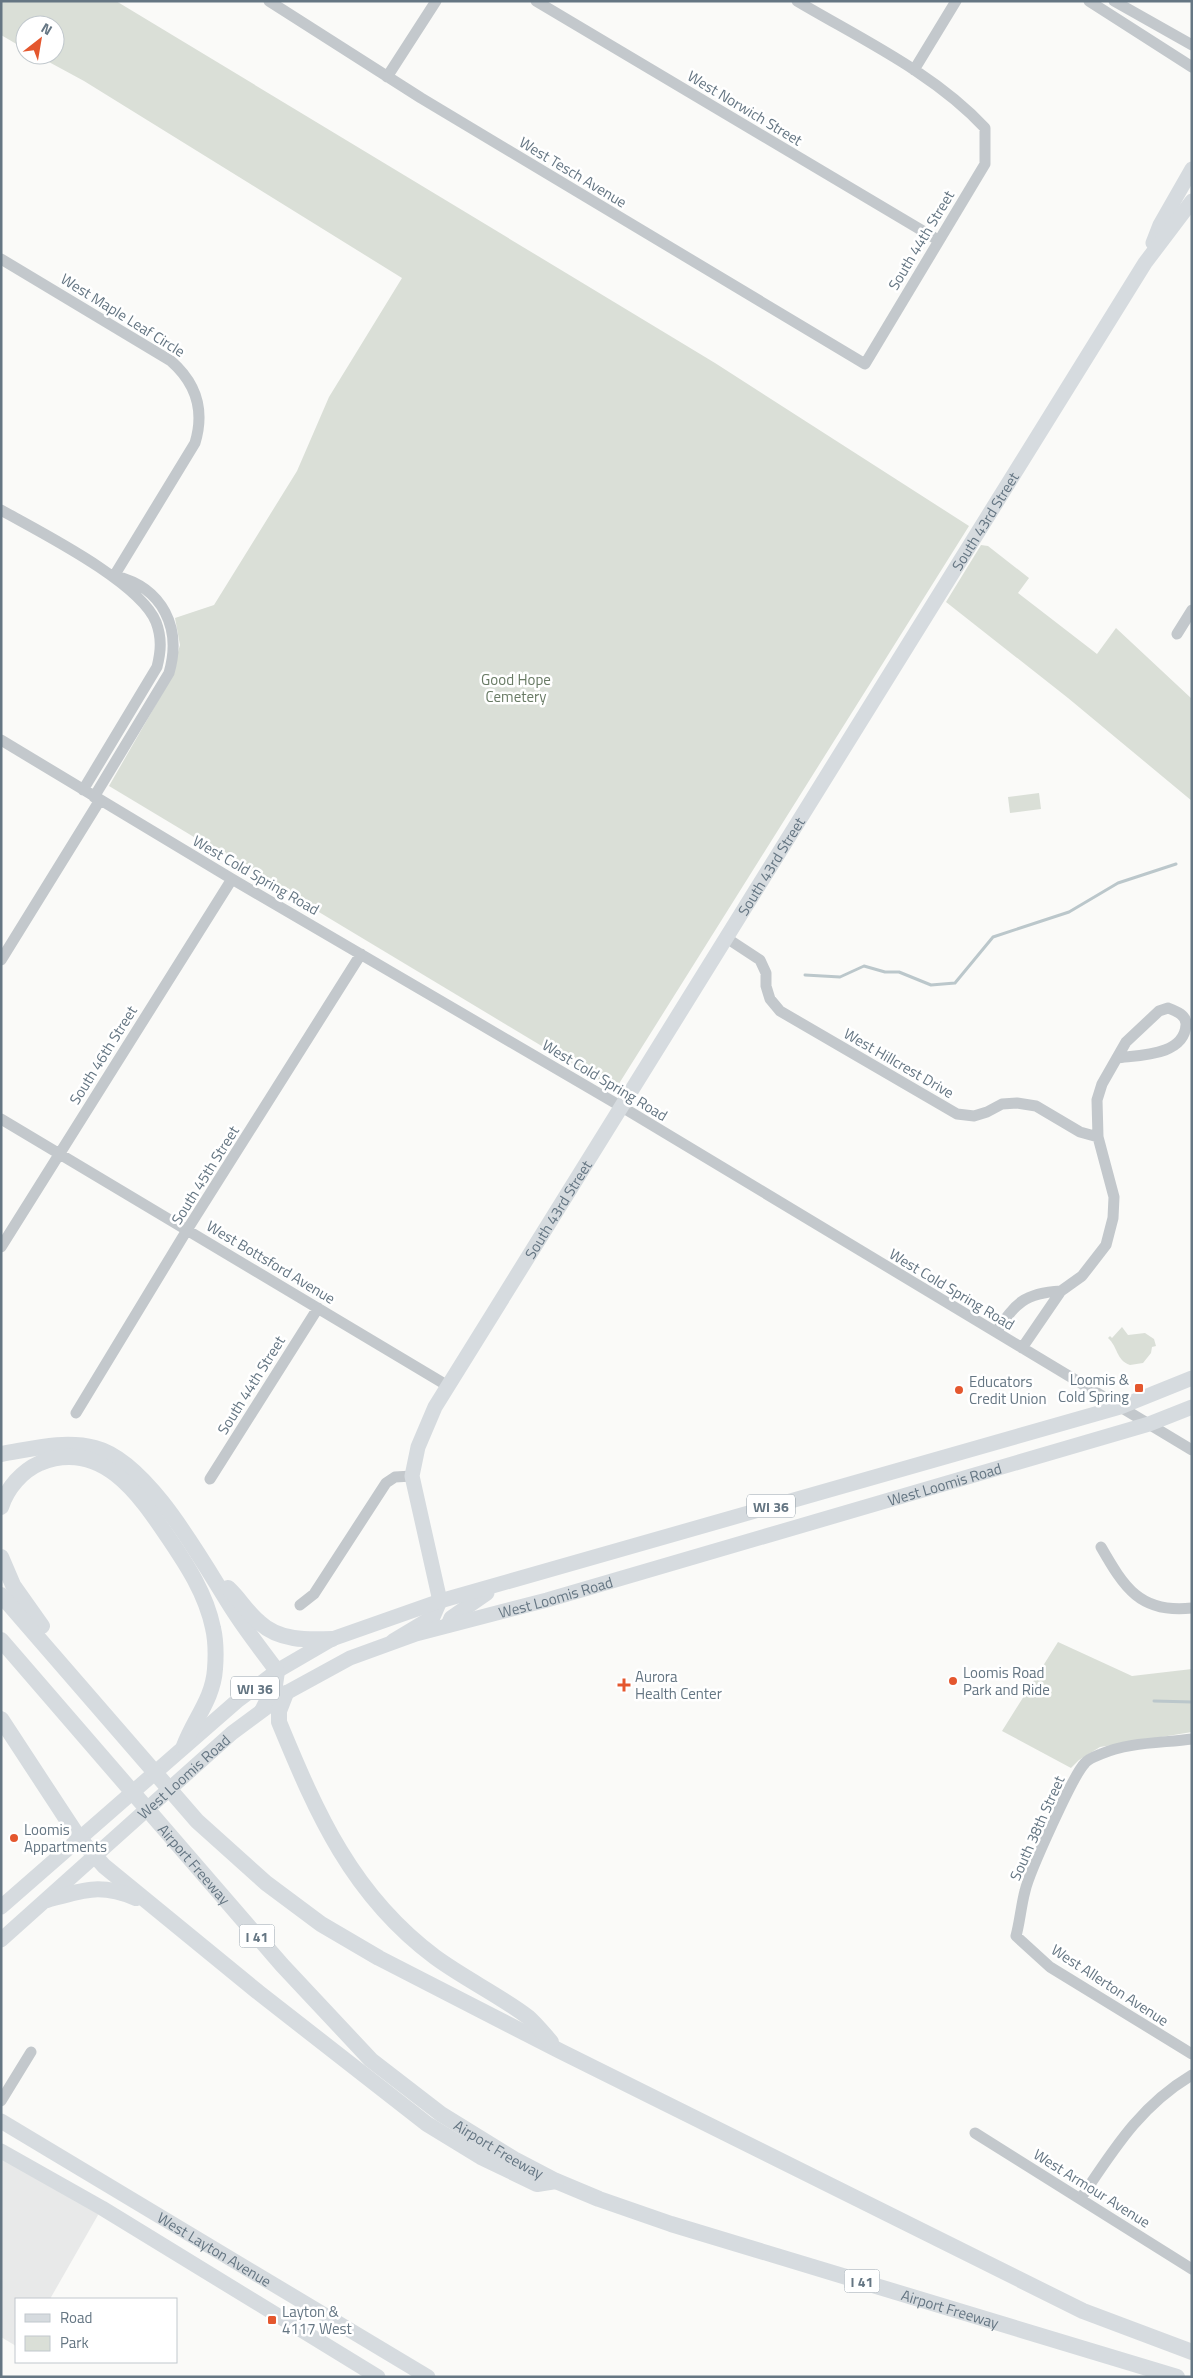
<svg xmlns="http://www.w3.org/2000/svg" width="1193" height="2378" viewBox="0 0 1193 2378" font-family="'Titillium Web',sans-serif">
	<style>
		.built { fill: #e8e9e9 }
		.green { fill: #dadfd7 }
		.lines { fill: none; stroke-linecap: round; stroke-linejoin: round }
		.stream { stroke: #bbc7cb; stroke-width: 3 }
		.minor { stroke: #c3c8cc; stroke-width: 11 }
		.major { stroke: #d6dbdf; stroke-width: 15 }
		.highway { stroke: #d6dbdf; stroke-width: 16 }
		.poi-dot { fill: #e4572e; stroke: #fff; stroke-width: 2 }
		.labels { text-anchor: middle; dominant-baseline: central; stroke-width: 5; stroke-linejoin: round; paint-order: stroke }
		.shield { fill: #fff; stroke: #939fa8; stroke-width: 1 }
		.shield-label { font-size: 14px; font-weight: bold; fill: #657683 }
		.street-label { font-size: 15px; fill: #657683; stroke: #fff }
		.park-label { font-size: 15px; fill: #687a64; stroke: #fff }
		.poi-label { font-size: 15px; fill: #657683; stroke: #fff; text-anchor: start }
	</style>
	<rect width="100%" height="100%" fill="#fafaf8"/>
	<path class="built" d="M1,2151L102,2208L50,2299H16V2346L1,2337Z"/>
	<path class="green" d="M1,1H116L715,363L969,526L615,1090L109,786L170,680L180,645L175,618L214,605L297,471L329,397L402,278L84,81L36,55H55V25H25V49L1,35Z
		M981,545L988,546L1029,578L1018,593L1097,654L1116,628L1192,699V801L1068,698L946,602Z
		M1039,793L1041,809L1010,813L1008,797Z
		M1122,1327L1128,1335L1145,1333L1154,1339L1156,1346L1152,1347L1151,1353L1143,1363L1130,1365C1116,1360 1118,1347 1108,1338L1110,1336L1112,1338Z
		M1058,1642L1132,1676L1192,1669V1732L1100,1747L1079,1760L1071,1768L1002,1731Z"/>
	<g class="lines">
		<path class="stream" d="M805,975L840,977L864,966L885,972H899L931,985L955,983L993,937L1069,912L1118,883L1176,864
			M1154,1701L1192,1702"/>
		<path class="minor" d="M269,1L421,98L865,364L985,164V128C934,73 861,39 797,1
			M536,1L938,240
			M1089,1L1192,67
			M1114,1L1192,45
			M914,70L956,1
			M387,77L436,1
			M1,259L171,361C196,383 205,410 195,443L114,576
			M1,510C40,532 140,582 156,622C162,638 161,651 157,667L83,790
			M1177,634L1192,610
			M1,740L232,879L622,1107L1192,1450
			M94,797L169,673C182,628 163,588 116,576
			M725,937L760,960L766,973V986L770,999L780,1011L957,1114L974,1116L987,1112L1002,1104L1017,1103L1036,1106L1080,1132L1098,1137
			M1,960L100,800
			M1,1119L448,1386
			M1,1247L232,879
			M996,1332C1016,1303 1024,1293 1061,1291
			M1022,1348L1061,1291L1082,1276L1106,1245L1113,1218L1114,1197L1098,1137L1097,1100L1102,1084L1126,1042L1159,1011L1168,1008C1176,1011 1187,1015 1186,1025C1184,1056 1139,1055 1117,1058
			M76,1413L187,1230L361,954
			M210,1479L318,1308
			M1101,1547C1124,1587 1140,1614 1192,1608
			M300,1605L314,1594L386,1483L395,1477L412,1476
			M1192,1739C1163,1743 1128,1742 1101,1754C1096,1756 1088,1759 1085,1763C1073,1775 1029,1873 1025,1891C1021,1906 1020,1921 1016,1936L1050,1967L1192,2054
			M1,2101L31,2052
			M975,2133L1192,2269
			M1081,2198C1114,2149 1140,2106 1192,2075"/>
		<g class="major">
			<path d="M1153,243L1160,225L1192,169"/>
			<path d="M448,1625L451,1618L487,1593"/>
			<path id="s1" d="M393,1641L433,1617L440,1601L412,1476L418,1447L435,1407L1145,263L1192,201"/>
			<path d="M1,1907L237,1701L277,1671L332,1639L440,1601L1120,1407L1192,1378"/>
			<path id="s2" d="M1,1940L232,1733L286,1693L350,1658L416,1634L547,1600L1149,1424L1192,1407"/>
			<path id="s3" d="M1,2121L428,2377"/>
			<path d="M1,2151L102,2208L378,2377"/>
		</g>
		<g class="highway">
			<path d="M1,1454C32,1449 64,1440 95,1448C150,1462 205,1567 235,1613C248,1633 263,1652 277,1671L275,1685L263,1709"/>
			<path d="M1,1507C7,1488 22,1471 40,1463C101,1438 139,1494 168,1537C187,1565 206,1594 213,1628C216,1641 216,1656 215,1669C213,1699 194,1719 184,1746"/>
			<path d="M1,1557L13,1585L42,1626"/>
			<path d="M228,1588C239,1598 247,1612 259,1622C279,1641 307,1640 332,1639"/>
			<path d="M1,1595L197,1821L266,1883L321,1924L379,1958L560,2051L1083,2311L1192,2352"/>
			<path id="s4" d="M1,1640L282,1965L371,2060L441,2114L514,2159L556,2181L599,2199L671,2224L1177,2377"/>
			<path d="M286,1693L279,1711V1722C317,1814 352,1895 435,1957C465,1979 499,1995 528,2017C536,2024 544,2034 551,2042"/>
			<path d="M1,1719L79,1838L104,1866L258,1992L427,2124L481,2157L537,2184L556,2181"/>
			<path d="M47,1900C83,1890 100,1883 136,1898"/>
		</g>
	</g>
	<g class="poi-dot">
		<rect x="1134" y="1383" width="10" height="10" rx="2.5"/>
		<circle cx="959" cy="1390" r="5"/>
		<circle cx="953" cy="1681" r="5"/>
		<path d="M621.5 1677.5h5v5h5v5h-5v5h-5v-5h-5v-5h5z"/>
		<circle cx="14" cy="1838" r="5"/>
		<rect x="267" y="2315" width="10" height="10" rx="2.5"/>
	</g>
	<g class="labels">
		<g class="shield">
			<rect x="747" y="1494.5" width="48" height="23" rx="4"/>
			<rect x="231" y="1676.5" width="48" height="23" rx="4"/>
			<rect x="239.5" y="1924.5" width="35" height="23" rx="4"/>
			<rect x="844.5" y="2269.5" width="35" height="23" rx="4"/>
		</g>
		<g class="shield-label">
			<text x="771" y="1506">WI 36</text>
			<text x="255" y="1688">WI 36</text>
			<text x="257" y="1936">I 41</text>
			<text x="862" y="2281">I 41</text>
		</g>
		<g class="street-label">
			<text transform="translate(745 108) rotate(31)">West Norwich Street</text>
			<text transform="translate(573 172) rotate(31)">West Tesch Avenue</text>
			<text transform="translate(921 240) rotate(-59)">South 44th Street</text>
			<text transform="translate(123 315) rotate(32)">West Maple Leaf Circle</text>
			<text stroke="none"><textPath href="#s1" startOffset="1308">South 43rd Street</textPath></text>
			<text stroke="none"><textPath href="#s1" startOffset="902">South 43rd Street</textPath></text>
			<text transform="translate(256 875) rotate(30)">West Cold Spring Road</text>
			<text transform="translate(103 1055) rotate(-58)">South 46th Street</text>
			<text transform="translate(899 1063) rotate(30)">West Hillcrest Drive</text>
			<text transform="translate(605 1080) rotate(31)">West Cold Spring Road</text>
			<text transform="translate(205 1175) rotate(-58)">South 45th Street</text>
			<text stroke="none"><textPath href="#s1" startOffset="498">South 43rd Street</textPath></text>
			<text transform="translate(271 1262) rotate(31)">West Bottsford Avenue</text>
			<text transform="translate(952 1289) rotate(31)">West Cold Spring Road</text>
			<text transform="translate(251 1385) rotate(-58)">South 44th Street</text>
			<text stroke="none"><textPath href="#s2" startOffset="1070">West Loomis Road</textPath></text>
			<text stroke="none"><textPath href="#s2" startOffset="665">West Loomis Road</textPath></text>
			<text stroke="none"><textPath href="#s2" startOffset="245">West Loomis Road</textPath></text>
			<text transform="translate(1037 1828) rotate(-66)">South 38th Street</text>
			<text stroke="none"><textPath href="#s4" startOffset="296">Airport Freeway</textPath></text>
			<text transform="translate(1110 1985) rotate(33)">West Allerton Avenue</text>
			<text stroke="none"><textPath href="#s4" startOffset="716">Airport Freeway</textPath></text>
			<text transform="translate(1092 2188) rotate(32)">West Armour Avenue</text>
			<text stroke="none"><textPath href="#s3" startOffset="249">West Layton Avenue</textPath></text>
			<text stroke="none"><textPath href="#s4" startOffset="1196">Airport Freeway</textPath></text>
		</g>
		<g class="park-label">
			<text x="516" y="679">Good Hope<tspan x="516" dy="17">Cemetery</tspan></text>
		</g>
		<g class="poi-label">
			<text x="1129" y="1379" text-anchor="end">Loomis &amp;<tspan x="1129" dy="17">Cold Spring</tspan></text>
			<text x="969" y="1381">Educators<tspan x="969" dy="17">Credit Union</tspan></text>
			<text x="963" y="1672">Loomis Road<tspan x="963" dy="17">Park and Ride</tspan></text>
			<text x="635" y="1676">Aurora<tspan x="635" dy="17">Health Center</tspan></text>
			<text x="24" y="1829">Loomis<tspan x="24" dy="17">Appartments</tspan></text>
			<text x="282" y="2311">Layton &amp;<tspan x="282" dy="17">4117 West</tspan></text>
		</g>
	</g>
	<rect width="1193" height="2378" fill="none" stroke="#657683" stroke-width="5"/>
	<rect x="15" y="2298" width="162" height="65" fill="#ffffff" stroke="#c1c8cd"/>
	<rect x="25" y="2314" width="25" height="8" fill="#d6dbdf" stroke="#c1c8cd"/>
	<text x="60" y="2323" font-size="15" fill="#657683">Road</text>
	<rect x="25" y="2336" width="25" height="15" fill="#dadfd7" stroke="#c1c8cd"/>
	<text x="60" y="2348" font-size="15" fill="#657683">Park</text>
	<g transform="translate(40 40) rotate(31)"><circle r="24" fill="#ffffff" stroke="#c1c8cd"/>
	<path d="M0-4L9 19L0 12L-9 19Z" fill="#e4572e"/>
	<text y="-8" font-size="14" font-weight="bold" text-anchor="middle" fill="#657683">N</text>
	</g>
</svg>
